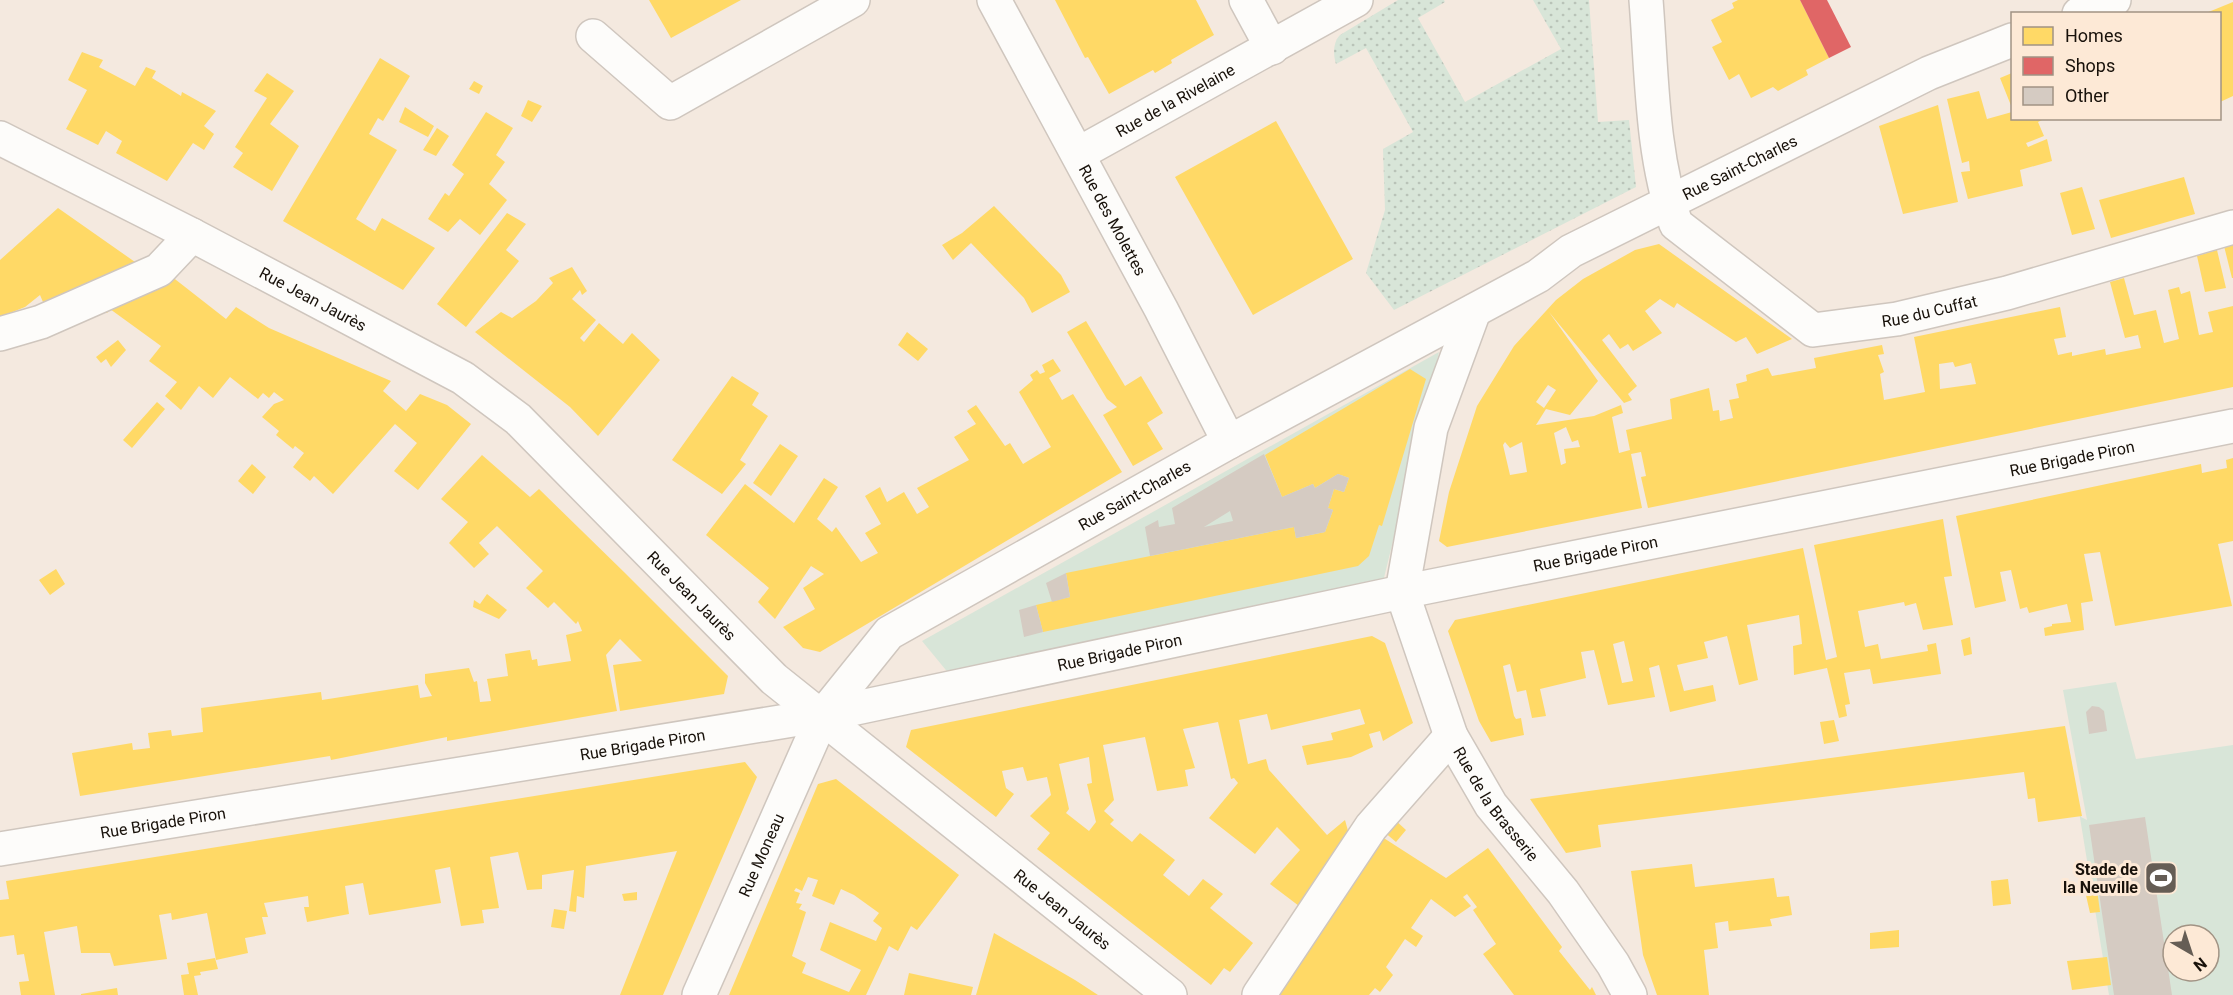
<svg xmlns="http://www.w3.org/2000/svg" width="2233" height="995" viewBox="0 0 2233 995" font-family="Roboto,sans-serif">
	<style>
		.grass { fill: #d8e5d8; fill-rule: evenodd }
		.park { fill: url(#park-dots) }
		.homes { fill: #ffd966; fill-rule: evenodd }
		.shops { fill: #e06666 }
		.building { fill: #d5cbc2; fill-rule: evenodd }
		.lines { fill: none; stroke-linecap: round; stroke-linejoin: round }
		.minor-casing { stroke: #cfc6be; stroke-width: 36 }
		.minor { stroke: #fdfcfa; stroke-width: 33 }
		.labels { text-anchor: middle; dominant-baseline: central; stroke-width: 6; stroke-linejoin: round; paint-order: stroke }
		.street-label { font-size: 16px; fill: #18110a; stroke: #fde9d6 }
		.poi-label { font-size: 16px; font-weight: bold; fill: #18110a; stroke: #fde9d6; text-anchor: end }
	</style>
	<defs>
		<pattern id="park-dots" width="8" height="8" patternUnits="userSpaceOnUse" patternTransform="scale(1.5)"><rect width="8" height="8" fill="#d8e5d8"/><path d="M2 2h.1M6 6h.1" fill="none" stroke="#b9c3b8" stroke-width="1.8" stroke-linecap="round"/></pattern>
	</defs>
	<rect width="100%" height="100%" fill="#f4e9df"/>
	<path class="grass" d="M1439,352L1382,586L959,686L922,641Z
		M2116,682L2136,759L2233,745V995H2109L2065,726L2081,817L2087,820L2063,690ZM2173,935H2209V971H2173Z"/>
	<path class="park" d="M1398,0H1444L1445,2L1418,18L1465,102L1561,49L1533,0H1589L1598,122L1629,120L1636,187L1394,310L1366,273L1385,210L1383,149L1413,132L1366,48L1336,64C1333,55 1333,42 1340,35Z"/>
	<path class="homes" d="M649,0H741L671,38Z
		M1055,0H1196L1214,35L1171,60L1172,63L1155,73L1153,70L1109,94L1088,57L1085,58Z
		M1738,0H1800L1829,58L1806,70L1808,75L1778,91L1773,87L1751,98L1739,74L1729,80L1712,47L1722,42L1711,20L1734,8L1732,3Z
		M2233,2V96L2220,102V14L2206,13Z
		M82,52L103,60L99,67L135,86L146,67L156,71L152,78L181,96L182,92L216,111L204,126L214,134L204,150L193,143L167,181L116,153L122,141L106,131L98,145L66,129L87,90L68,80Z
		M380,58L410,76L383,121L378,118L369,134L397,150L356,219L375,231L382,218L435,248L403,290L283,221Z
		M267,73L294,91L270,124L299,146L272,191L233,167L243,153L235,147L267,98L254,91Z
		M2012,73V108L2000,78Z
		M474,81L483,86L479,94L469,89Z
		M1979,91L1987,119L2012,112V118H2046L2038,122L2044,136L2026,143L2028,147L2047,139L2052,161L2020,170L2023,186L1968,199L1961,172L1970,171L1969,161L1962,163L1947,99Z
		M528,100L542,106L532,122L521,116Z
		M1938,105L1958,202L1903,214L1879,126Z
		M405,107L434,126L428,137L399,122Z
		M486,112L513,128L496,155L505,162L489,184L507,200L480,235L460,219L448,232L428,219L445,193L449,196L464,174L452,165Z
		M1276,121L1353,259L1253,315L1175,177Z
		M437,128L449,136L436,156L423,150Z
		M2184,177L2195,214L2111,238L2099,200Z
		M2082,187L2095,229L2072,235L2060,193Z
		M994,206L1061,275L1070,292L1032,313L1024,298L971,243L953,260L942,245L962,233Z
		M58,208L135,262L43,302L40,295L25,307L0,317V260Z
		M507,213L526,224L506,250L519,261L466,327L437,304Z
		M1659,244L1792,339L1757,354L1746,337L1736,342L1677,303L1674,308L1660,299L1645,311L1662,333L1633,351L1628,344L1620,349L1609,334L1602,340L1637,386L1628,394L1632,400L1624,403L1549,312L1598,381L1570,415L1546,409L1536,425L1594,416L1621,405L1623,413L1612,417L1619,453L1630,450L1626,430L1672,419L1670,399L1709,388L1713,411L1719,410L1720,421L1733,418L1729,400L1739,398L1736,384L1747,381L1746,375L1768,368L1772,376L1816,368L1814,358L1882,345L1884,354L1878,355L1884,372L1880,374L1884,400L1925,392L1914,337L2060,307L2066,337L2054,339L2058,355L2072,352V356L2105,349L2106,355L2141,348L2138,335L2125,338L2110,282L2124,278L2134,315L2156,310L2164,343L2179,339L2168,290L2179,287L2181,294L2190,291L2199,335L2213,332L2208,312L2233,306V387L1648,508L1641,477L1646,476L1641,452L1631,454L1642,508L1447,547L1439,541L1449,492L1477,406L1514,346L1556,300L1583,279L1635,250ZM1953,362L1955,367L1971,363L1976,384L1940,389L1939,364ZM1548,385L1556,390L1544,408L1536,402ZM1566,427L1572,442L1578,440L1580,447L1564,449L1566,463L1561,465L1554,433ZM1505,442L1510,448L1522,442L1527,472L1510,475L1503,445Z
		M2233,244V278H2232L2224,246Z
		M2217,250L2226,288L2205,292L2197,256Z
		M572,267L587,291L582,295L580,290L572,299L596,320L580,338L584,342L599,323L623,344L632,333L660,360L598,436L570,407L475,332L501,312L512,318L536,301L553,283L549,278Z
		M171,276L226,319L236,307L269,328L391,381L383,391L406,411L420,394L447,405L471,424L418,490L394,471L417,443L395,424L333,494L314,476L310,481L293,467L304,453L295,446L293,449L276,435L279,431L262,417L274,404L284,400L274,392L269,398L263,393L258,399L230,377L213,398L199,386L181,410L165,396L177,382L149,361L161,346L110,309L107,313L95,306Z
		M1086,321L1125,386L1141,376L1163,413L1147,423L1163,449L1133,466L1103,415L1117,407L1107,399L1067,332Z
		M907,332L928,349L918,361L898,345Z
		M118,340L126,350L111,367L106,359L101,363L96,357Z
		M1053,359L1061,371L1049,378L1062,400L1073,394L1122,472L820,652L803,648L783,627L815,609L803,588L824,574L811,566L775,619L758,602L769,588L706,535L745,484L794,523L824,478L838,487L817,519L832,532L836,527L861,562L878,553L865,533L881,524L865,496L880,487L887,502L904,492L917,514L929,507L917,488L969,460L954,437L976,424L967,411L976,405L1005,446L1010,443L1023,464L1051,447L1019,392L1033,380L1030,375L1037,370L1040,374L1045,372L1042,365Z
		M1410,369L1426,379L1382,526L1379,525L1369,556L1358,566L1043,632L1036,605L1070,597L1066,573L1294,527L1296,538L1325,532L1333,510L1328,508L1334,489L1344,492L1349,478L1338,474L1315,488L1313,484L1282,497L1265,455Z
		M732,376L759,393L752,405L768,416L740,460L746,464L722,494L672,460Z
		M157,402L165,409L132,448L123,440Z
		M780,444L798,456L771,496L753,483Z
		M482,455L530,497L539,489L624,572L728,676L724,694L620,711L613,665L642,661L620,639L606,655L617,711L447,741V737L331,760L330,756L80,796L72,753L132,743L133,750L150,748L148,733L171,730L172,736L203,732L201,708L321,692L322,700L418,685L420,698L432,696L425,683V674L469,668L474,682L477,681L480,702L491,701L487,679L508,676L505,654L530,650L532,660L537,659L538,666L571,661L566,635L582,631L578,621L576,624L554,602L548,608L526,588L543,571L497,526L479,543L489,554L474,568L449,543L468,522L441,499Z
		M2233,458V541L2218,544L2232,606L2115,626L2100,552L2084,554L2093,601L2081,603L2084,630L2045,636L2044,628L2052,626V624L2071,622L2067,604L2029,613L2027,607L2020,609L2011,570L2000,572L2006,601L1975,608L1956,516L2201,464L2202,473L2227,468L2226,460Z
		M252,464L266,477L253,494L238,481Z
		M1943,519L1952,576L1944,577L1953,625L1923,630L1916,603L1905,606L1904,602L1858,611L1865,647L1878,644L1881,659L1928,651L1927,645L1936,643L1941,674L1873,684L1870,669L1844,673L1850,704L1845,705L1847,716L1839,718L1827,668L1794,675L1793,646L1802,644L1799,615L1747,625L1758,680L1739,685L1727,636L1704,642L1708,658L1677,665L1684,691L1713,685L1716,701L1670,712L1659,665L1649,668L1655,697L1608,705L1594,650L1581,652L1586,678L1540,689L1546,716L1532,718L1526,690L1517,692L1510,664L1503,666L1514,716L1516,719L1521,718L1524,735L1491,742L1479,721L1448,631L1455,620L1803,548L1826,660L1837,657L1814,545ZM1624,641L1633,681L1622,683L1613,644Z
		M56,569L65,584L50,595L39,580Z
		M487,594L507,610L499,619L473,607L474,600L480,604Z
		M1372,636L1385,643L1413,723L1383,741L1380,731L1369,734L1373,747L1351,757L1307,765L1302,746L1333,740L1331,733L1365,724L1360,709L1271,730L1267,714L1239,720L1248,764L1266,759L1269,770L1327,835L1345,820L1350,838L1303,909L1270,884L1300,850L1277,827L1255,854L1209,818L1238,783L1234,778L1231,779L1218,722L1183,729L1195,768L1185,770L1188,786L1157,791L1145,737L1103,745L1114,800L1104,811L1114,820L1110,824L1132,842L1140,833L1175,860L1163,875L1189,896L1203,879L1223,894L1210,908L1253,943L1230,972L1224,968L1211,985L1037,849L1050,833L1030,816L1051,795L1047,777L1027,781L1023,767L1002,771L1006,788L1014,794L996,817L906,747L911,730ZM1089,757L1092,783L1087,784L1096,822L1089,831L1066,813L1069,809L1059,764Z
		M1970,637L1972,654L1964,656L1961,640Z
		M1834,720L1839,741L1824,744L1820,722Z
		M2065,726L2082,816L2038,822L2035,798L2028,799L2024,772L1598,825L1601,847L1566,853L1530,799Z
		M745,762L757,777L663,995H620L677,851L586,866L584,898L577,896L576,912L569,911L574,870L542,875V889L527,890L518,852L490,857L499,908L482,910L484,923L461,926L450,867L435,870L441,903L369,915L363,883L345,886L349,914L307,922L304,907H309L308,896L264,903L268,917H262L266,934L245,938L248,953L216,960L207,913L172,920L171,913L159,915L167,959L114,966L110,953H81L77,926L44,932L55,995H21L19,982L29,981L24,954L17,955L14,935L0,937V900L9,899L6,881Z
		M836,779L959,875L917,930L911,926L898,951L889,946L866,995H729L818,784ZM808,877L818,880L812,896L834,905L841,889L854,895L879,913L873,921L882,928L876,941L830,922L820,950L861,970L849,992L802,973L806,963L792,956L806,912L799,909L802,904L796,903L800,893L794,891L796,888L802,891Z
		M1394,819L1406,830L1396,842L1383,831Z
		M1379,835L1446,878L1488,848L1562,947L1559,951L1590,990L1592,987L1596,995H1514L1483,954L1496,944L1473,910L1477,907L1467,894L1463,897L1471,906L1455,917L1431,899L1411,928L1423,936L1416,947L1405,939L1386,967L1393,975L1380,992L1375,988L1369,995H1273Z
		M1692,864L1695,887L1774,878L1777,897L1789,896L1792,915L1770,919L1772,926L1729,931L1728,921L1715,923L1718,948L1704,950L1709,995H1657L1643,955L1631,871Z
		M2008,879L2011,904L1993,906L1991,881Z
		M2097,889L2100,912L2090,913L2085,891Z
		M637,892V900L624,901L622,894Z
		M554,909L567,911L564,929L551,927Z
		M1899,930V947L1870,949V933Z
		M994,933L1075,980L1098,995H976Z
		M2107,957L2111,985L2072,990L2067,961Z
		M215,958L218,969L200,972L201,975L194,976L198,995H184L181,975L189,974L187,963Z
		M909,973L973,987L971,995H904Z
		M117,988L118,995H81V994Z"/>
	<path class="shops" d="M1800,0H1827L1851,47L1829,58Z"/>
	<path class="building" d="M1264,454L1282,497L1313,484L1315,488L1338,474L1349,478L1344,492L1334,489L1328,508L1333,510L1325,532L1296,538L1294,527L1150,556L1145,527L1158,520L1159,527L1175,524L1172,508ZM1230,511L1233,521L1204,527Z
		M1066,573L1070,597L1052,602L1046,583Z
		M1036,605L1043,632L1024,637L1019,610Z
		M2092,706L2099,707L2104,711L2107,731L2089,734L2086,712Z
		M2145,817L2172,995H2114L2089,825Z"/>
	<g class="lines">
		<defs>
			<g id="minor">
				<path id="s1" d="M994,0L1161,309L1229,442"/>
				<path d="M1246,0L1272,48"/>
				<path id="s2" d="M1646,0C1652,74 1651,153 1676,224L1813,330L1897,319L2007,293L2233,227"/>
				<path d="M2079,14L2114,0"/>
				<path d="M593,36L670,103L853,0"/>
				<path id="s3" d="M0,138L192,235L463,378L518,419L774,679L1170,995"/>
				<path id="s4" d="M1078,154L1356,0"/>
				<path id="s5" d="M1474,311L1431,428L1402,592L1451,736L1491,805L1563,892L1613,964L1630,995"/>
				<path d="M0,334L41,322L159,270L192,235"/>
				<path id="s6" d="M0,849L823,715L1402,592L2233,426"/>
				<path id="s7" d="M699,995L823,715L889,633L1229,442L1538,276L1571,251L1929,73L2012,40"/>
				<path d="M1259,995L1371,827L1451,736"/>
			</g>
		</defs>
		<use href="#minor" class="minor-casing"/>
		<use href="#minor" class="minor"/>
	</g>
	<defs>
		<symbol id="stadium-square" viewBox="-11 -11 22 22"><rect x="-9" y="-9" width="18" height="18" rx="4" fill="#655d55" stroke="#fde9d6"/><path d="M0-5a6.5 5 0 1 0 0 10a6.5 5 0 1 0 0-10ZM-3.5-1.8h7v3.6h-7Z" fill="#fff"/></symbol>
	</defs>
	<g fill-rule="evenodd">
		<use href="#stadium-square" x="2142" y="859" width="38" height="38"/>
	</g>
	<g class="labels">
		<g class="street-label">
			<text stroke="none"><textPath href="#s4" startOffset="111">Rue de la Rivelaine</textPath></text>
			<text stroke="none"><textPath href="#s7" startOffset="1382">Rue Saint-Charles</textPath></text>
			<text stroke="none"><textPath href="#s1" startOffset="250">Rue des Molettes</textPath></text>
			<text stroke="none"><textPath href="#s3" startOffset="352">Rue Jean Jaurès</textPath></text>
			<text stroke="none"><textPath href="#s2" startOffset="518">Rue du Cuffat</textPath></text>
			<text stroke="none"><textPath href="#s6" startOffset="2109">Rue Brigade Piron</textPath></text>
			<text stroke="none"><textPath href="#s7" startOffset="693">Rue Saint-Charles</textPath></text>
			<text stroke="none"><textPath href="#s6" startOffset="1623">Rue Brigade Piron</textPath></text>
			<text stroke="none"><textPath href="#s3" startOffset="838">Rue Jean Jaurès</textPath></text>
			<text stroke="none"><textPath href="#s6" startOffset="1137">Rue Brigade Piron</textPath></text>
			<text stroke="none"><textPath href="#s6" startOffset="651">Rue Brigade Piron</textPath></text>
			<text stroke="none"><textPath href="#s5" startOffset="525">Rue de la Brasserie</textPath></text>
			<text stroke="none"><textPath href="#s6" startOffset="165">Rue Brigade Piron</textPath></text>
			<text stroke="none"><textPath href="#s7" startOffset="153">Rue Moneau</textPath></text>
			<text stroke="none"><textPath href="#s3" startOffset="1324">Rue Jean Jaurès</textPath></text>
		</g>
		<g class="poi-label">
			<text x="2138" y="869">Stade de<tspan x="2138" dy="18">la Neuville</tspan></text>
		</g>
	</g>
	<rect x="2011" y="12" width="210" height="108" fill="#fde9d6" stroke="#a19384" stroke-width="1.5"/>
	<rect x="2023" y="27" width="30" height="18" fill="#ffd966" stroke="#a19384" stroke-width="1.5"/>
	<text x="2065" y="42" font-size="18" fill="#18110a">Homes</text>
	<rect x="2023" y="57" width="30" height="18" fill="#e06666" stroke="#a19384" stroke-width="1.5"/>
	<text x="2065" y="72" font-size="18" fill="#18110a">Shops</text>
	<rect x="2023" y="87" width="30" height="18" fill="#d5cbc2" stroke="#a19384" stroke-width="1.5"/>
	<text x="2065" y="102" font-size="18" fill="#18110a">Other</text>
	<g transform="translate(2191 953) rotate(141)"><circle r="28" fill="#fde9d6" stroke="#a19384" stroke-width="1.5"/>
	<path d="M0-4.5L10 22L0 15L-10 22Z" fill="#655d55"/>
	<text y="-9" font-size="16" font-weight="bold" text-anchor="middle" fill="#18110a">N</text>
	</g>
</svg>
